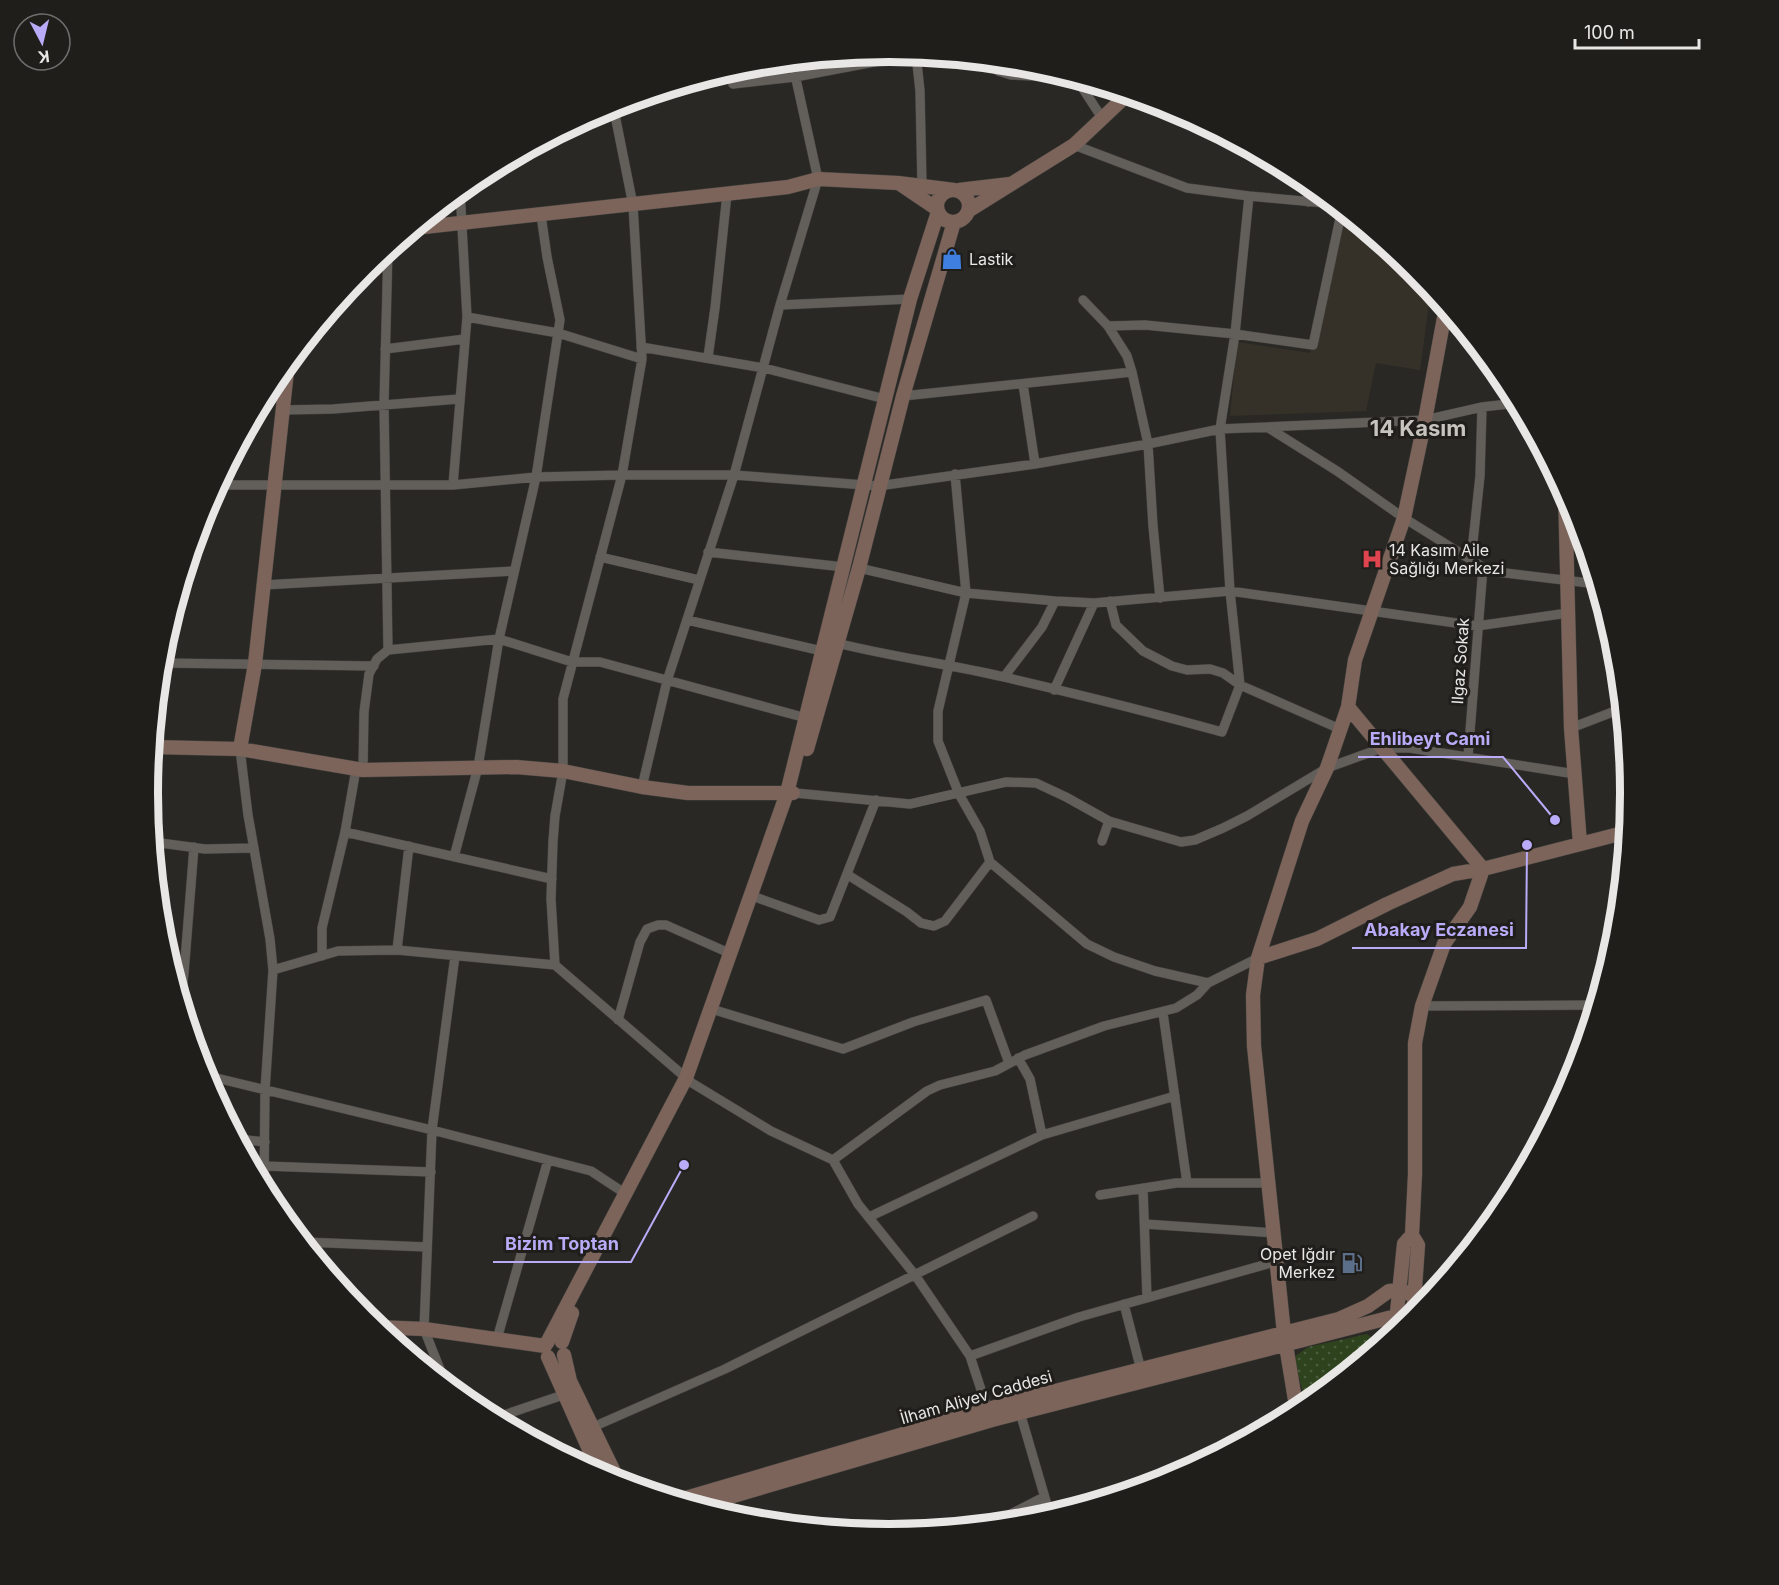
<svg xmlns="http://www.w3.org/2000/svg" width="1779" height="1585" viewBox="0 0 1779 1585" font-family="Inter,sans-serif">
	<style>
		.built { fill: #363128 }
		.park { fill: url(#park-dots) }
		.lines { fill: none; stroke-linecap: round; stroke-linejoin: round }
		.street-casing { stroke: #464441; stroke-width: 10 }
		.secondary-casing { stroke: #464441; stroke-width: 15 }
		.street { stroke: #625f5b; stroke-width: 9 }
		.secondary { stroke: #7c645a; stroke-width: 14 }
		.labels { text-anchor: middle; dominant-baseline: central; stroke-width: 6; stroke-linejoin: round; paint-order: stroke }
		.poi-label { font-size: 16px; fill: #e8e7e5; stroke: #201e1b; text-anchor: start }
		.street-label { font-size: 16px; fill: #e8e7e5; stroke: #201e1b }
		.district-label { font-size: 22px; font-weight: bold; fill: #c7c4bf; stroke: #201e1b }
		.rim { fill: none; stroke: #e8e7e5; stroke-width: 8 }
		.leader { fill: none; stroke: #b9abf7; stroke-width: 2 }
		.callout-dot { fill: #b9abf7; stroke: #201e1b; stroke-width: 2 }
		.callout-label { font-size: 18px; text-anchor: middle; font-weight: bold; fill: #b9abf7; stroke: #201e1b; stroke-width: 6; stroke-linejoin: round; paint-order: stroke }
	</style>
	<defs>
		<pattern id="park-dots" width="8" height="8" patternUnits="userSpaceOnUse" patternTransform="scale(1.5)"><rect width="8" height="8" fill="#2d421d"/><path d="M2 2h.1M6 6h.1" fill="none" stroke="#4b5d3e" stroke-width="1.8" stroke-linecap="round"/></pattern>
	</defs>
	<rect width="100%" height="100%" fill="#2a2824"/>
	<path class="built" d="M1344,217L1353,218L1414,268L1431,289L1420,370L1376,363L1366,411L1230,416L1237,342L1310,353Z"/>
	<path class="park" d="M1367,1334C1373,1338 1377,1341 1376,1348L1306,1405L1294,1357L1308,1347Z"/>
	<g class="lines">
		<defs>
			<path id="street" d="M916,54L920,91L922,186
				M997,62L998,71L1011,75L1076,78
				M731,69L733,84L795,77L916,54
				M1076,78L1102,118
				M598,112L614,109
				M1074,145L1187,188L1249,196L1336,204
				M1308,202L1309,182
				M388,249L384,404L388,650
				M1083,300L1108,326L1127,356L1132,372L1148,444L1153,526L1160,598
				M780,305L910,299
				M467,317L558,333L642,359
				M1108,326L1145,325L1235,334L1313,345L1342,209
				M641,347L764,368L885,399
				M385,349L465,339
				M708,357L715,308L727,194
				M1023,384L1035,464
				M903,396L1132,372
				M283,410L333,409L459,399
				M1267,427L1337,471L1404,518L1489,571L1597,584
				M955,474L966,593L938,711V741L959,794L980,831L990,862L1087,944L1114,957L1155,971L1208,983
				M217,485H453L536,477L622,475H734L878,486L1035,464L1148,444L1220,429L1425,420L1482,407L1518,403
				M453,485L467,317L460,190
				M708,552L844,567
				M600,557L699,580
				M1471,560L1480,476L1482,407
				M859,568L966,593L1055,601L1094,603L1230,591L1477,626L1568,613
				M263,585L514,571
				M1110,601L1116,625L1143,651L1172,666L1187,670L1210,669L1223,673L1240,685L1340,729
				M687,620L822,651
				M837,643C892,657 949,664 1004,677C1077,694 1150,712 1222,732L1240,685L1230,591L1220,429L1235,334L1249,196
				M161,663L374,666
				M1004,677L1042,627L1055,601
				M1054,690L1094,603
				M1571,728L1623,708
				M240,749L248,815L270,939L273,970L265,1090L264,1188
				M1468,757L1483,567
				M356,769L345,832L552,879
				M363,770L364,712L369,674L377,659L388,650L499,639L572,662H600L810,719
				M642,787L667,681L734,475L780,305L818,179L792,61
				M795,793L910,804L1006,782L1036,783L1066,797L1109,821L1181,842L1195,840L1223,828L1247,816L1327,768L1382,748H1410L1575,774
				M1102,841L1109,821
				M153,842L205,849L254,848
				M454,857L478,767L499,639L536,477L558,333L560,320L547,257L541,215
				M848,875L907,912L921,923L934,926L945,921L990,862
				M758,898L819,920L830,917L876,800
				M397,950L409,846
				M322,956V928L345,832
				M555,965L551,899L553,841L555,816L563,771V699L622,475L642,359L633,205L613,105
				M273,970L338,951L397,950L555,965L692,1083L771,1131L833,1160L858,1204L915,1275L970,1356L989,1414
				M173,971L184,973
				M181,998L184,973L194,847
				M1422,1006L1596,1005
				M718,1011L843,1049L913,1022L986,1000L1009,1063
				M1163,1013L1187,1183
				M618,1020L640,942L647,929L658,925H666L729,953
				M1018,1058L1030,1079L1042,1135
				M204,1075L432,1130L591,1171L626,1194
				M238,1139L265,1142
				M833,1160L927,1091L940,1085L995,1071L1025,1055L1104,1026L1176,1008L1197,995L1208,983L1258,958
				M264,1166L431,1172
				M1143,1188L1147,1298
				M1100,1195L1176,1183H1269
				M869,1217L1042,1135L1175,1096
				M1145,1224L1275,1233
				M304,1242L427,1247
				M1124,1304L1141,1370
				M497,1339L548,1160
				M970,1356L1079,1317L1278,1261
				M445,1382L424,1329L432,1130L455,956
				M1019,1409L1050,1515
				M495,1418L563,1395
				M593,1427L725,1369L1033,1216
				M991,1524L1044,1497"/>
			<path id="secondary" d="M900,184L937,209
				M959,190L1010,184
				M937 206a16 16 0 1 1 32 0a16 16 0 1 1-32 0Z
				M968,211L1074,145L1128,94
				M415,228L788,187L818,179L898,183L954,190
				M1565,490L1571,728L1580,844
				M1348,707L1483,869L1470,907L1444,944L1422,1006L1415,1043V1174L1412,1235L1418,1245L1413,1317
				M152,747L240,749L363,770L516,767L563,771L642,787L688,793H793
				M240,749L255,664L288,362
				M807,749L859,568L903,396L954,222
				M1258,958L1317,939L1387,904L1453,874L1483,869L1627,832
				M377,1327L424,1329L545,1346
				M1395,1332L1404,1244L1412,1235
				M562,1342L572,1313
				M547,1343L686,1078L787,793L910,299L938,212
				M564,1355L570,1381L619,1482
				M548,1357L600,1474
				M1297,1412L1284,1333L1254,1046L1253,995L1258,958L1278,896L1302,821L1327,768L1348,707L1355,660L1404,518L1425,420L1446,307
				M679,1500L1016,1401L1339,1319L1368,1306L1389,1291L1398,1289L1415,1296
				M699,1506L992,1420L1396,1316H1413"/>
		</defs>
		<use href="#street" class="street-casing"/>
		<use href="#secondary" class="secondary-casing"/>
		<use href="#street" class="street"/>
		<use href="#secondary" class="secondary"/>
	</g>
	<defs>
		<symbol id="shop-bare" viewBox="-9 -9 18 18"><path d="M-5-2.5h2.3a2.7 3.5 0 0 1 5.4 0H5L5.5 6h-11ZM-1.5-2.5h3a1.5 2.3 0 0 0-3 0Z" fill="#3f7fe0" stroke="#201e1b" stroke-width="2.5" paint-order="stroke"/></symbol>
		<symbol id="hospital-bare" viewBox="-9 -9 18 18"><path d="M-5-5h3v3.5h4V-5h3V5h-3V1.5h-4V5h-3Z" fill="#e0444e" stroke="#201e1b" stroke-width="2.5" paint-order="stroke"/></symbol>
		<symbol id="fuel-bare" viewBox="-9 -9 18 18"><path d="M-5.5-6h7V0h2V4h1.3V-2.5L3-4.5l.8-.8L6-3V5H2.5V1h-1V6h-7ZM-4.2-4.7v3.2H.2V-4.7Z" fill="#5c6f8a" stroke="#201e1b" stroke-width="2.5" paint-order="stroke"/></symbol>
	</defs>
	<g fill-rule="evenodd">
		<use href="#shop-bare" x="937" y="244" width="30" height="30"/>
		<use href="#hospital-bare" x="1357" y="544" width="30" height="30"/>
		<use href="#fuel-bare" x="1337" y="1248" width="30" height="30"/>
	</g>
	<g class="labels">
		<g class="poi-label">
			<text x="969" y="259">Lastik</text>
			<text x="1389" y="550">14 Kasım Aile<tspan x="1389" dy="18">Sağlığı Merkezi</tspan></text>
			<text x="1335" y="1254" text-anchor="end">Opet Iğdır<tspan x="1335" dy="18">Merkez</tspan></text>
		</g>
		<g class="street-label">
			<text transform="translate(1460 661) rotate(-86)">Ilgaz Sokak</text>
			<text transform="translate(976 1397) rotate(-16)">İlham Aliyev Caddesi</text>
		</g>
		<g class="district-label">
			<text x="1418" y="428">14 Kasım</text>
		</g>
	</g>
	<path d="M0 0H1779V1585H0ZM158 793a731 731 0 1 1 1462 0a731 731 0 1 1-1462 0Z" fill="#201e1b" fill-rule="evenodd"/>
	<path class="rim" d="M158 793a731 731 0 1 1 1462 0a731 731 0 1 1-1462 0Z"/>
	<path class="leader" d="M1555 820L1503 757H1358M1527 845L1526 948H1352M684 1165L631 1262H493"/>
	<g class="callout-dot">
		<circle cx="1555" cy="820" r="6"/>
		<circle cx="1527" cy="845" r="6"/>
		<circle cx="684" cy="1165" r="6"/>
	</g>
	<g class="callout-label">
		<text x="1430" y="745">Ehlibeyt Cami</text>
		<text x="1439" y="936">Abakay Eczanesi</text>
		<text x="562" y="1250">Bizim Toptan</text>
	</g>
	<g transform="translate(42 42) rotate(173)"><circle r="28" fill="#201e1b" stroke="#706e6c" stroke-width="1.5"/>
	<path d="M0-4.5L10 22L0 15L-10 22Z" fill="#b9abf7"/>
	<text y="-9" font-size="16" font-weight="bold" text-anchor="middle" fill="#e8e7e5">K</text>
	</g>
	<path d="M1575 39v9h124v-9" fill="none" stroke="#e8e7e5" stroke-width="3"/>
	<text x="1584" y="39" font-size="18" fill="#e8e7e5" stroke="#201e1b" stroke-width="4.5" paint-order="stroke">100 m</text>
</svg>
